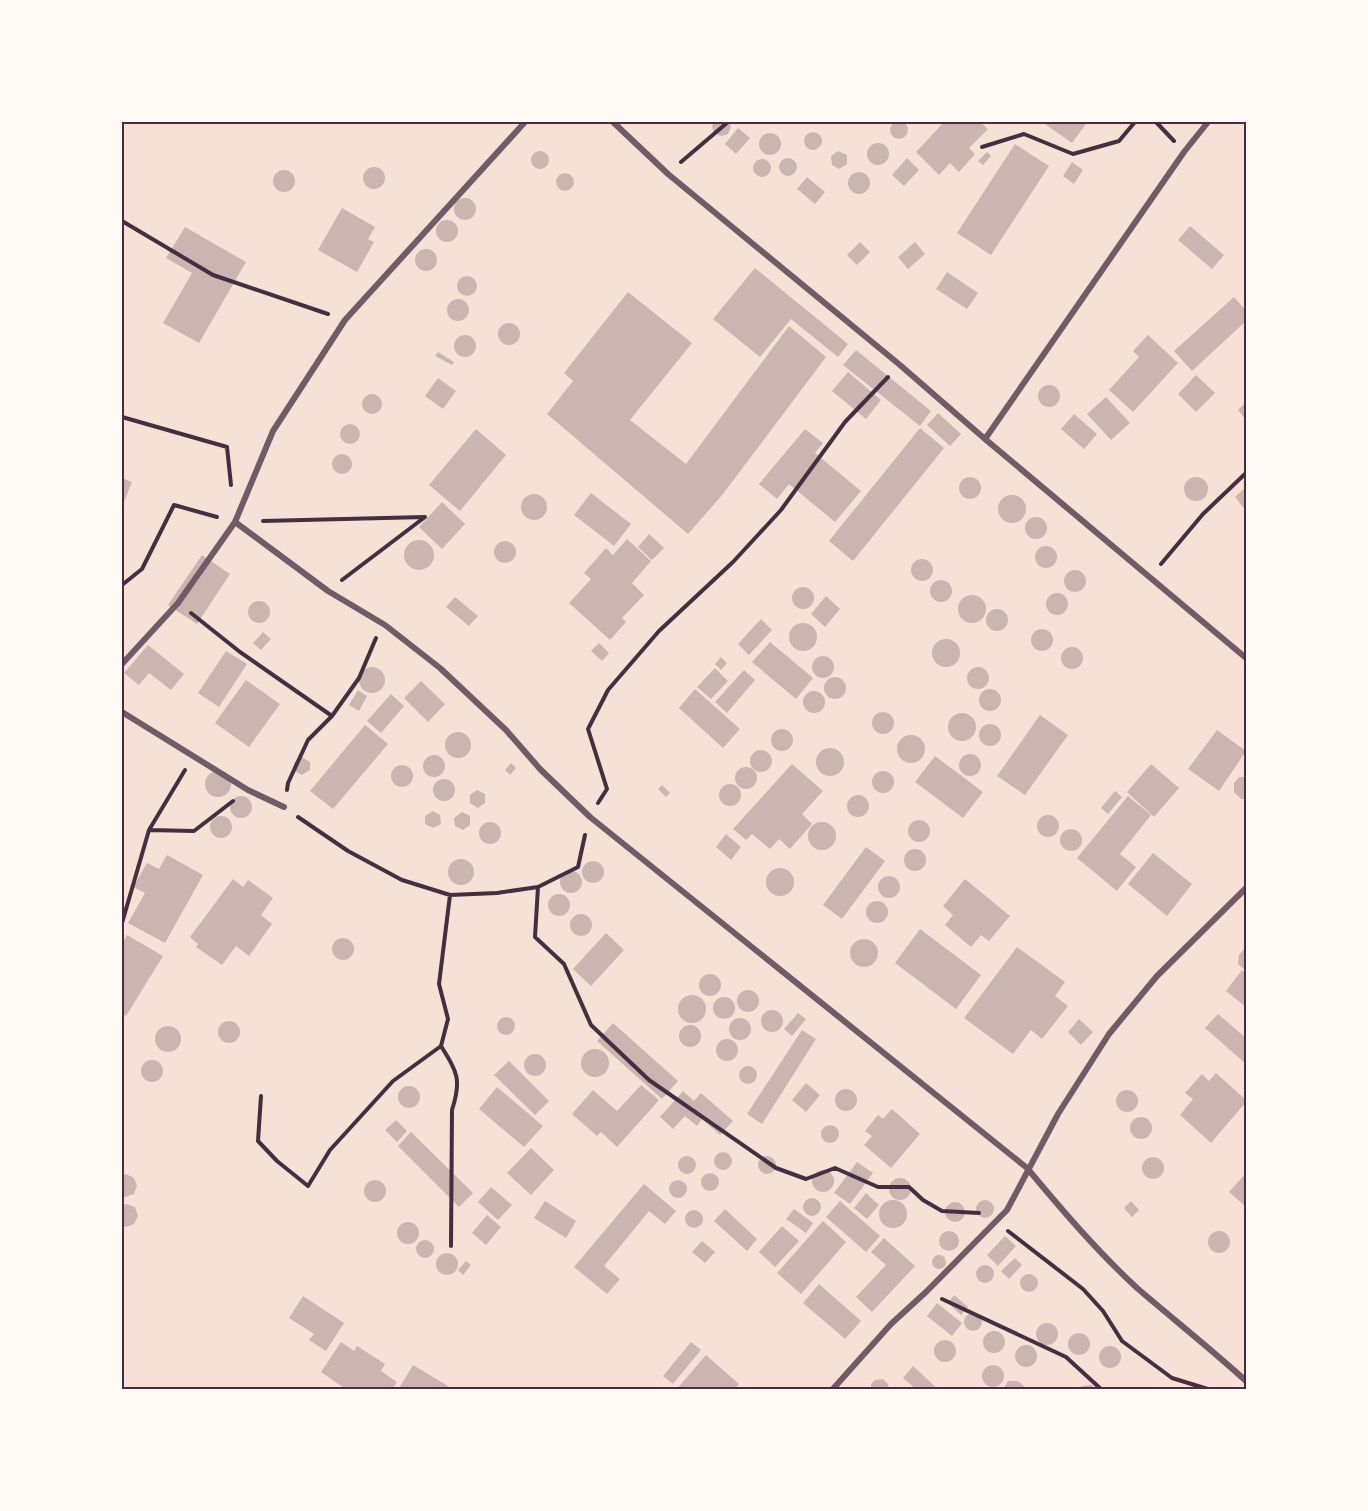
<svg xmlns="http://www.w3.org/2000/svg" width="1368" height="1511" viewBox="0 0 1368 1511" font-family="Cabin,sans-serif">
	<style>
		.building { fill: #ccb4b1 }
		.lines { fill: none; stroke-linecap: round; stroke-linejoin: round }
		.path { stroke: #4a2c40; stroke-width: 4 }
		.minor { stroke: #755966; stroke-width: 6 }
		.neatline { fill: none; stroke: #4a2c40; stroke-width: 2 }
	</style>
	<rect width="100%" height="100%" fill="#f7e1d7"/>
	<path class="building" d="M890 130a9 9 0 1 1 18 0a9 9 0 1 1-18 0Z
		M714,122H729L731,127L728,134L721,136L714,133L712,126Z
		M944,122H980L988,129L969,148L975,154L959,172L950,163L939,175L916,152Z
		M1042,122H1083L1086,124L1072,143Z
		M738,128L750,138L736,154L725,144Z
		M804 141a9 9 0 1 1 18 0a9 9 0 1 1-18 0Z
		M759 144a11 11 0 1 1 22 0a11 11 0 1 1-22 0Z
		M867 154a11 11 0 1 1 22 0a11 11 0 1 1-22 0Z
		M1015,144L1049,166L991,255L957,233Z
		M531 160a9 9 0 1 1 18 0a9 9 0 1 1-18 0Z
		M838,151L847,155V164L839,169L832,165L831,156Z
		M987,152L991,156L983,165L978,161Z
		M779 167a9 9 0 1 1 18 0a9 9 0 1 1-18 0Z
		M907,158L919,170L904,186L892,175Z
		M753 168a9 9 0 1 1 18 0a9 9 0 1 1-18 0Z
		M1072,162L1083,170L1074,184L1063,176Z
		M363 178a11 11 0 1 1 22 0a11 11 0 1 1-22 0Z
		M273 181a11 11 0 1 1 22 0a11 11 0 1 1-22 0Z
		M848 183a11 11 0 1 1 22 0a11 11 0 1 1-22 0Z
		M556 182a9 9 0 1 1 18 0a9 9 0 1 1-18 0Z
		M807,177L825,192L815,204L797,189Z
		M454 209a11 11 0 1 1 22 0a11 11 0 1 1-22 0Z
		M342,208L375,227L368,239L374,242L357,272L318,250Z
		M436 231a11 11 0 1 1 22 0a11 11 0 1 1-22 0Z
		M1190,226L1224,255L1212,269L1178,240Z
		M185,227L246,262L199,343L163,323L192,273L166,258Z
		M860,242L870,252L857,265L847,255Z
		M915,242L925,254L908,269L898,257Z
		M415 260a11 11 0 1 1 22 0a11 11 0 1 1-22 0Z
		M755,268L848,344L838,357L791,319L760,357L713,319Z
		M947,272L978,293L967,309L936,289Z
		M457 286a10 10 0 1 1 20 0a10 10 0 1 1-20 0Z
		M628,292L692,343L630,420L686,464L789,326L826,357L723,494L688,534L547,414L573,381L564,373Z
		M1234,297L1246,311V321L1192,371L1174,351Z
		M447 310a11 11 0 1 1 22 0a11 11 0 1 1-22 0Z
		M498 334a11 11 0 1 1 22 0a11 11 0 1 1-22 0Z
		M1148,335L1178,363L1133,412L1109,390L1139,357L1133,351Z
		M454 346a11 11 0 1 1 22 0a11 11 0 1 1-22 0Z
		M856,350L931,411L920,426L843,365Z
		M438,352L454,362L452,365L435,356Z
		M848,372L881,400L866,419L832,391Z
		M1196,375L1215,393L1196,412L1178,394Z
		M438,378L456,391L443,409L425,396Z
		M1038 396a11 11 0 1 1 22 0a11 11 0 1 1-22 0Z
		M362 404a10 10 0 1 1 20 0a10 10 0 1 1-20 0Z
		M1106,397L1130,423L1111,440L1087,414Z
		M1246,402V420L1238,410Z
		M938,413L961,434L950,446L927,425Z
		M1074,414L1097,434L1084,449L1061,429Z
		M340 434a10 10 0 1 1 20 0a10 10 0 1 1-20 0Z
		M920,428L944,448L853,561L829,541Z
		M476,429L506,455L460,511L429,485Z
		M805,429L823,443L815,453L861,491L835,522L789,484L777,499L759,484Z
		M332 464a10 10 0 1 1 20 0a10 10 0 1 1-20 0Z
		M1184 489a12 12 0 1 1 24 0a12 12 0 1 1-24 0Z
		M959 488a11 11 0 1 1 22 0a11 11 0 1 1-22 0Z
		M122,478L132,482L122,507Z
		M1246,487V511L1235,497Z
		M591,493L631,524L614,546L574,515Z
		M521 507a13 13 0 1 1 26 0a13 13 0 1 1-26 0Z
		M998 509a14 14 0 1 1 28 0a14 14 0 1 1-28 0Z
		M442,502L465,524L442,549L419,527Z
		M1025 528a11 11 0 1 1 22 0a11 11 0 1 1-22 0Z
		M649,534L664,548L652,560L638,547Z
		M627,539L651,561L632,583L644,595L622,618L626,622L610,640L569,603L591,579L584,573L606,548L613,555Z
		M404 555a15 15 0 1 1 30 0a15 15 0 1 1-30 0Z
		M494 552a11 11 0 1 1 22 0a11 11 0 1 1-22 0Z
		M1035 557a11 11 0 1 1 22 0a11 11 0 1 1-22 0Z
		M202,555L230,574L197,624L168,605Z
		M911 570a11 11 0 1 1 22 0a11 11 0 1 1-22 0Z
		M1064 581a11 11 0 1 1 22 0a11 11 0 1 1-22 0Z
		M930 591a11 11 0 1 1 22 0a11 11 0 1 1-22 0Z
		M792 598a11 11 0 1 1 22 0a11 11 0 1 1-22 0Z
		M1046 604a11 11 0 1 1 22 0a11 11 0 1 1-22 0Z
		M958 609a14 14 0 1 1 28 0a14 14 0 1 1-28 0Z
		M826,596L840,609L825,627L811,614Z
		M455,597L478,616L469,626L446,607Z
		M248 612a11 11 0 1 1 22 0a11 11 0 1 1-22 0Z
		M986 620a11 11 0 1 1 22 0a11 11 0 1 1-22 0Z
		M761,619L772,630L749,655L738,644Z
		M789 637a14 14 0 1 1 28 0a14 14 0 1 1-28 0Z
		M1031 640a11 11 0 1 1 22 0a11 11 0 1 1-22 0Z
		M263,632L271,639L261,650L253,643Z
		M932 653a14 14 0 1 1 28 0a14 14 0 1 1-28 0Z
		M770,642L813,678L796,699L752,662Z
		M599,643L609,653L602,661L591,651Z
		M148,645L184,674L171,690L149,673L139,685L124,673Z
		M1061 658a11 11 0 1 1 22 0a11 11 0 1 1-22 0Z
		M226,651L247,664L219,707L198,693Z
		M812 667a11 11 0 1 1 22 0a11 11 0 1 1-22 0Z
		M721,657L727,663L721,670L715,664Z
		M359 680a13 13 0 1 1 26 0a13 13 0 1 1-26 0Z
		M967 678a11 11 0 1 1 22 0a11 11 0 1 1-22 0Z
		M715,668L728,681L711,699L697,687Z
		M744,670L755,680L727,713L715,702Z
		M824 688a11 11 0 1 1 22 0a11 11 0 1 1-22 0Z
		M246,680L280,704L249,747L215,723Z
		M421,681L445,704L428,722L404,698Z
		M695,689L740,729L723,748L679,708Z
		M979 700a11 11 0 1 1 22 0a11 11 0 1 1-22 0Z
		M358,690L367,696L359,711L349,705Z
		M803 702a11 11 0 1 1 22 0a11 11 0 1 1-22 0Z
		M391,694L404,706L381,733L367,721Z
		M872 723a11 11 0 1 1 22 0a11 11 0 1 1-22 0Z
		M948 727a14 14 0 1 1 28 0a14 14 0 1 1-28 0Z
		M1040,715L1068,735L1025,795L997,776Z
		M979 735a11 11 0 1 1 22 0a11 11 0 1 1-22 0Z
		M365,725L388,744L333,809L310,791Z
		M771 740a11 11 0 1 1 22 0a11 11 0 1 1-22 0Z
		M1217,730L1246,751L1219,791L1188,769Z
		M445 745a13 13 0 1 1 26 0a13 13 0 1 1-26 0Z
		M897 749a14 14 0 1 1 28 0a14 14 0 1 1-28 0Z
		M816 762a14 14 0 1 1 28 0a14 14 0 1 1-28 0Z
		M750 761a11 11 0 1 1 22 0a11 11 0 1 1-22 0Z
		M959 765a11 11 0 1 1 22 0a11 11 0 1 1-22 0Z
		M423 766a11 11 0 1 1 22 0a11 11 0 1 1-22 0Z
		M935,756L983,792L963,818L915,782Z
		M302,757L310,762V770L302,775L295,771L294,763Z
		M511,763L516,768L510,775L505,770Z
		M792,764L823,791L802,814L812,824L790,849L779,839L770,849L752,834L746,840L733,829Z
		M1151,764L1179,788L1154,817L1127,792Z
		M391 776a11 11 0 1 1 22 0a11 11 0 1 1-22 0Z
		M735 778a11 11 0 1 1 22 0a11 11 0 1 1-22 0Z
		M205 784a13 13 0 1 1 26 0a13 13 0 1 1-26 0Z
		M872 782a11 11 0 1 1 22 0a11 11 0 1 1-22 0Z
		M1239,777H1246V799H1241L1234,792V783Z
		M433 790a11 11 0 1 1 22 0a11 11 0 1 1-22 0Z
		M719 795a11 11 0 1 1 22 0a11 11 0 1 1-22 0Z
		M662,785L670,793L666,797L658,789Z
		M477,790L485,794V803L478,808L470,803V795Z
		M1115,791L1122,797L1108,814L1101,808Z
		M847 806a11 11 0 1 1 22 0a11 11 0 1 1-22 0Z
		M230 807a11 11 0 1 1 22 0a11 11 0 1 1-22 0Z
		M1128,796L1151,815L1120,854L1136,867L1117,891L1077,858Z
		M433,811L440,815L441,824L433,828L425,824V816Z
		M462,812L470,816V825L463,830L455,826L454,818Z
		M1037 826a11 11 0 1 1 22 0a11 11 0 1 1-22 0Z
		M210 827a11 11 0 1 1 22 0a11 11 0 1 1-22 0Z
		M908 831a11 11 0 1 1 22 0a11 11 0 1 1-22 0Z
		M479 833a11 11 0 1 1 22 0a11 11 0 1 1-22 0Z
		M808 836a14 14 0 1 1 28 0a14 14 0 1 1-28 0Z
		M1060 840a11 11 0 1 1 22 0a11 11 0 1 1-22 0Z
		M726,834L741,847L731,860L716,847Z
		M866,847L885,861L842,919L823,905Z
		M904 860a11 11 0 1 1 22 0a11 11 0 1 1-22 0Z
		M1153,853L1192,884L1167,916L1128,884Z
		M167,855L203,875L165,943L128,923L145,893L133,887L147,863L159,869Z
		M448 872a13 13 0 1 1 26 0a13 13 0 1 1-26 0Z
		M582 872a11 11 0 1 1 22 0a11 11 0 1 1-22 0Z
		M766 882a14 14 0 1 1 28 0a14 14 0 1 1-28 0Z
		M560 882a11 11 0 1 1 22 0a11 11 0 1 1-22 0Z
		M878 887a11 11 0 1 1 22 0a11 11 0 1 1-22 0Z
		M233,879L243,887L248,880L273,898L261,915L272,924L249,956L236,946L222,965L196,947L198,944L190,937Z
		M965,879L1010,916L989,941L981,935L971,947L945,925L953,915L943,906Z
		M548 905a11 11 0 1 1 22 0a11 11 0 1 1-22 0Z
		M866 912a11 11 0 1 1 22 0a11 11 0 1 1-22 0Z
		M570 925a11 11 0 1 1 22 0a11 11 0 1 1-22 0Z
		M920,929L981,975L956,1009L895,963Z
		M606,933L624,950L591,986L573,969Z
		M127,935L163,956L126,1016L122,1014V944Z
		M332 949a11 11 0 1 1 22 0a11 11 0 1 1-22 0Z
		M850 953a14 14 0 1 1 28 0a14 14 0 1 1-28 0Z
		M1017,947L1065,982L1055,996L1068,1006L1042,1039L1031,1030L1013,1054L964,1018Z
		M1244,949H1246V971L1238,964L1239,955Z
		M1242,970L1246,974V1007L1226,991Z
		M699 985a11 11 0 1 1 22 0a11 11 0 1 1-22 0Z
		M737 1001a11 11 0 1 1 22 0a11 11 0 1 1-22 0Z
		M678 1009a14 14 0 1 1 28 0a14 14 0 1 1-28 0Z
		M713 1008a11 11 0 1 1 22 0a11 11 0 1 1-22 0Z
		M761 1021a11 11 0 1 1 22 0a11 11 0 1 1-22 0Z
		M798,1013L806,1019L792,1036L784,1029Z
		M1218,1014L1246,1038V1064L1205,1028Z
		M497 1026a9 9 0 1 1 18 0a9 9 0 1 1-18 0Z
		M729 1029a11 11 0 1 1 22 0a11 11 0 1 1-22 0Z
		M1079,1019L1093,1032L1081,1045L1068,1032Z
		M218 1032a11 11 0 1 1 22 0a11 11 0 1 1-22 0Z
		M613,1023L678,1081L662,1099L597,1041Z
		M679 1036a11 11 0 1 1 22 0a11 11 0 1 1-22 0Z
		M155 1039a13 13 0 1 1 26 0a13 13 0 1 1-26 0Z
		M802,1030L816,1039L762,1124L747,1114Z
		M716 1050a11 11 0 1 1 22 0a11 11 0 1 1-22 0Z
		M581 1063a14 14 0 1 1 28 0a14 14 0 1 1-28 0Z
		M524 1065a11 11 0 1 1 22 0a11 11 0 1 1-22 0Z
		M141 1071a11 11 0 1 1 22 0a11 11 0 1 1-22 0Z
		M509,1061L549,1101L535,1115L494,1075Z
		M739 1075a9 9 0 1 1 18 0a9 9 0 1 1-18 0Z
		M1216,1073L1246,1100V1102L1211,1143L1180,1115L1193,1099L1185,1093L1202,1074L1209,1081Z
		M806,1083L820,1095L806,1112L792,1100Z
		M641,1085L659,1100L617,1147L601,1132L597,1136L572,1114L593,1090L617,1111Z
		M398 1097a11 11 0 1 1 22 0a11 11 0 1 1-22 0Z
		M497,1087L543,1126L524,1147L479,1109Z
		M835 1100a11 11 0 1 1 22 0a11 11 0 1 1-22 0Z
		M1116 1101a11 11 0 1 1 22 0a11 11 0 1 1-22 0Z
		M683,1091L694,1101L701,1093L733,1121L720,1135L702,1119L697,1126L685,1116L673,1129L660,1117Z
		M892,1109L920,1134L891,1168L864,1145L872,1136L865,1131L878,1115L883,1119Z
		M1130 1128a11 11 0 1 1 22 0a11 11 0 1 1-22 0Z
		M396,1120L407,1131L397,1142L385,1130Z
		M821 1134a9 9 0 1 1 18 0a9 9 0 1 1-18 0Z
		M411,1132L473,1193L459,1207L398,1146Z
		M531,1148L554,1170L531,1195L507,1173Z
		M714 1161a9 9 0 1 1 18 0a9 9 0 1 1-18 0Z
		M678 1165a9 9 0 1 1 18 0a9 9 0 1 1-18 0Z
		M758 1165a9 9 0 1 1 18 0a9 9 0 1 1-18 0Z
		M1142 1168a11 11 0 1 1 22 0a11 11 0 1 1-22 0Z
		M857,1162L873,1173L850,1204L834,1193Z
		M812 1181a11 11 0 1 1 22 0a11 11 0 1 1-22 0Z
		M701 1182a9 9 0 1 1 18 0a9 9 0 1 1-18 0Z
		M1246,1173V1207L1229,1192Z
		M126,1174L134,1178L137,1186L134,1194L125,1197L122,1196V1176Z
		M889 1189a11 11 0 1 1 22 0a11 11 0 1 1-22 0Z
		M669 1189a9 9 0 1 1 18 0a9 9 0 1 1-18 0Z
		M364 1191a11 11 0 1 1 22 0a11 11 0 1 1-22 0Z
		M644,1184L676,1211L665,1224L649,1211L604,1266L620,1279L607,1294L574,1267Z
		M491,1187L512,1205L498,1220L478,1202Z
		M866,1193L879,1205L867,1219L854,1208Z
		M803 1207a9 9 0 1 1 18 0a9 9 0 1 1-18 0Z
		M976 1209a9 9 0 1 1 18 0a9 9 0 1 1-18 0Z
		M879 1214a14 14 0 1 1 28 0a14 14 0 1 1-28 0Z
		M545,1201L576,1221L566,1238L534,1218Z
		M840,1201L880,1236L866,1252L826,1217Z
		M1131,1201L1139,1210L1132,1217L1124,1208Z
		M945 1212a10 10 0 1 1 20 0a10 10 0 1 1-20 0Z
		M127,1204L135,1207L138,1216L134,1224L126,1227L122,1225V1206Z
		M725,1209L757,1239L747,1251L714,1221Z
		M794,1209L813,1223L806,1233L786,1219Z
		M685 1219a9 9 0 1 1 18 0a9 9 0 1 1-18 0Z
		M487,1215L501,1227L486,1245L472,1233Z
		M823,1221L846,1242L801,1294L777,1273Z
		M397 1233a11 11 0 1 1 22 0a11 11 0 1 1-22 0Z
		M782,1226L799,1241L775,1267L759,1252Z
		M1208 1242a11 11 0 1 1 22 0a11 11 0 1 1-22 0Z
		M939 1241a10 10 0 1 1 20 0a10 10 0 1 1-20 0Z
		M1005,1236L1016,1246L998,1266L987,1255Z
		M884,1238L915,1266L872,1312L856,1297L886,1265L871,1252Z
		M416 1249a9 9 0 1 1 18 0a9 9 0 1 1-18 0Z
		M702,1241L715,1252L705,1263L692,1252Z
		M436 1264a11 11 0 1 1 22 0a11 11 0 1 1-22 0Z
		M932 1262a7 7 0 1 1 14 0a7 7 0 1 1-14 0Z
		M1015,1258L1022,1265L1009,1279L1001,1271Z
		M466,1261L471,1265L463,1275L458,1270Z
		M976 1274a9 9 0 1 1 18 0a9 9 0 1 1-18 0Z
		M1020 1283a9 9 0 1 1 18 0a9 9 0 1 1-18 0Z
		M819,1284L861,1321L845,1339L803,1303Z
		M954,1295L968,1307L961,1315L948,1303Z
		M303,1296L344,1323L326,1351L309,1340L314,1334L289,1318Z
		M937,1303L962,1323L952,1336L927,1316Z
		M964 1322a9 9 0 1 1 18 0a9 9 0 1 1-18 0Z
		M1036 1334a11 11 0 1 1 22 0a11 11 0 1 1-22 0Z
		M983 1342a11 11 0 1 1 22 0a11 11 0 1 1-22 0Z
		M1068 1344a11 11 0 1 1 22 0a11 11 0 1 1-22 0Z
		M934 1351a11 11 0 1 1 22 0a11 11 0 1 1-22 0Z
		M341,1342L354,1351L357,1346L385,1364L381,1371L397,1382L392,1390H347L321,1372Z
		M691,1342L701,1350L673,1384L663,1376Z
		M1015 1356a11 11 0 1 1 22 0a11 11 0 1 1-22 0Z
		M1099 1357a11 11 0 1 1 22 0a11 11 0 1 1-22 0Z
		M706,1355L739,1384L734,1390H676Z
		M413,1365L448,1386L446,1390H398Z
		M982 1376a11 11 0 1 1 22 0a11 11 0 1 1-22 0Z
		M913,1366L939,1390H917L903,1378Z
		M883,1379L888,1384L889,1390H871V1384L875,1380Z
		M1008,1381H1018L1024,1386V1390H1003Z
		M1092,1385L1096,1390H1078L1082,1386Z"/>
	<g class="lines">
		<path class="path" d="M1156,122L1174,141
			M982,147L1024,134L1073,154L1119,141L1135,122
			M681,162L728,122
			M122,221L213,275L328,314
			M122,417L227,447L231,485
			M263,521L425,517L342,580
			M1161,564L1203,514L1246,473
			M122,585L142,569L174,505L217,517
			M191,613L240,652L332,716
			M287,790L288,783L308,740L332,716L359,678L376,638
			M598,803L607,789L588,729L608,690L659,631L733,562L781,510L845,422L888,377
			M298,817L348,851L402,880L450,895L497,893L538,887
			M149,830L194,831L233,801
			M585,835L578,867L538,887L535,937L564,964L591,1025L649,1080L776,1168L806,1179L835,1168L878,1187H909L923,1200L942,1211L979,1213
			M122,923L149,830L185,770
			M441,1046C457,1072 462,1079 452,1110L451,1246
			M261,1096L258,1141L277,1161L308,1186L330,1150L393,1081L441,1046L448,1019L439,984L450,895
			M1008,1231L1083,1289L1103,1311L1122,1341L1172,1378L1211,1390
			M942,1299L1066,1357L1102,1390"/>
		<path class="minor" d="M613,122L668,174L900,365L985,439L1246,658
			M985,439L1184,152L1208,122
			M235,522L328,591L385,625L440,668L506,730L540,769L590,817L1027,1168C1062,1210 1097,1251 1137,1288C1173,1319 1211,1349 1246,1381
			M122,664L178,603L235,522L273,431L345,320L525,122
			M122,712L248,790L284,807
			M832,1390L891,1324L927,1291L1007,1210L1058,1114L1109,1034L1157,976L1246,888"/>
	</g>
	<rect width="1368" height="1511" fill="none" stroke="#fffaf5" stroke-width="246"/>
	<rect x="123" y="123" width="1122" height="1265" class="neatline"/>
</svg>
